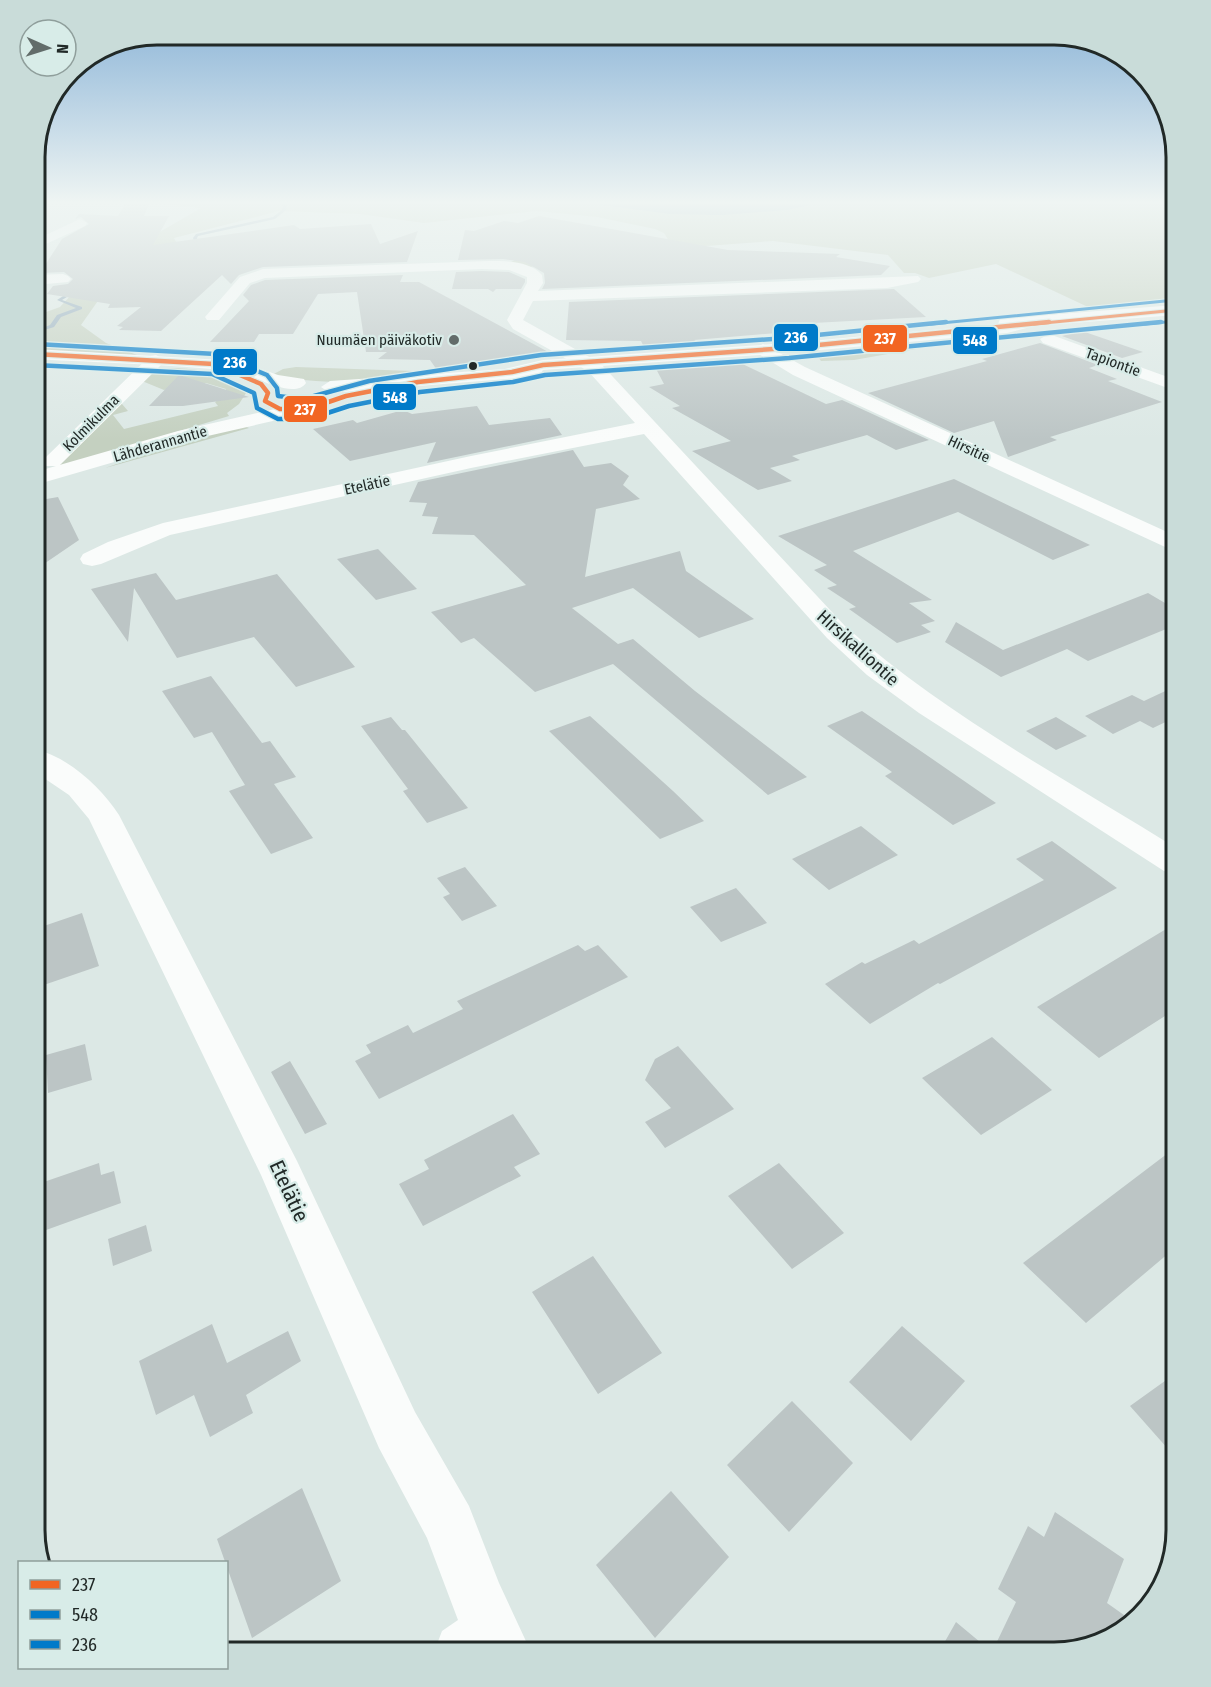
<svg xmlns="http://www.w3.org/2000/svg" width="1211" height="1687" viewBox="0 0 1211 1687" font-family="'Fira Sans Condensed',sans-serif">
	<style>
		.green { fill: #c4d0c0 }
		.water { fill: #94acbc }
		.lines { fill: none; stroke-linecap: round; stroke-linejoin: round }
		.stream { fill: #94acbc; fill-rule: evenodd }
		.building { fill: #bcc5c5 }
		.street { fill: #fafcfb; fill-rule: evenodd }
		.secondary { fill: #fafcfb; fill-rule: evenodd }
		.bus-1-far1-casing { stroke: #d8ece8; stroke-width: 5 }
		.bus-1-casing { stroke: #d8ece8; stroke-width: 7 }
		.bus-2-far1-casing { stroke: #d8ece8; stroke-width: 5 }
		.bus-2-casing { stroke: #d8ece8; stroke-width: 7 }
		.bus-3-far1-casing { stroke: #d8ece8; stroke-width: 5 }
		.bus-3-casing { stroke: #d8ece8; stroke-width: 7 }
		.bus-1-far1 { stroke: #f26522; stroke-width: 3 }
		.bus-1 { stroke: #f26522; stroke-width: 4.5 }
		.bus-2-far1 { stroke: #007ac9; stroke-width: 3 }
		.bus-2 { stroke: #007ac9; stroke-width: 4.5 }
		.bus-3-far1 { stroke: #007ac9; stroke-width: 3 }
		.bus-3 { stroke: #007ac9; stroke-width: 4.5 }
		.poi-dot { fill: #626c6a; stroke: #d8ece8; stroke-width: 2 }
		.bus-dot { fill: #212927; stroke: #d8ece8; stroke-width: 2 }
		.labels { text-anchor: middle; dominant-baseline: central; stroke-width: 4.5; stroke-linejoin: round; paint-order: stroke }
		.far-poi-label { font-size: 15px; fill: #212927; stroke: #d8ece8; text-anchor: end }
		.far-street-label { font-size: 15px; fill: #212927; stroke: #d8ece8 }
		.street-label { font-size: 18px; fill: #212927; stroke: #d8ece8 }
		.near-street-label { font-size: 21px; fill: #212927; stroke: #d8ece8 }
		.rim { fill: none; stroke: #212927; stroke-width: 3 }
		.line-badge { stroke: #d8ece8; stroke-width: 2 }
		.badge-label { font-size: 16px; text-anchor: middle; font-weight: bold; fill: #fff }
	</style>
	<rect width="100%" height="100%" fill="#dce8e5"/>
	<path class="green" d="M165,204H1176V299L1088,307L996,264L929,278L915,273H904L888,255L773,241L555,257L531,267L509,263L523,256L669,241L664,233L655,229L597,217L537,211L424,223L360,214L279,211L174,238L178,245L121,268L81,325L106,343L137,355L35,350V316L60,307L94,270L201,208Z
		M931,344L933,346L854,360L821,361L816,354Z
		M296,367L443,372C387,382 328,387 272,375L283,369Z
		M178,368C199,370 235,372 246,393L239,404L227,413L229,416L57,468L58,462L118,403L122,404L128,411L113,415L124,429L218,406L215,402L224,396L226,389L206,383H189L164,390L142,381L153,370Z
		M244,426L249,428L105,468L175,444Z"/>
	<path class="water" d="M594,204H815L787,210L722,215L670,214Z"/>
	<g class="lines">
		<path class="stream" d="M283,204H287L286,210L275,219L198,236L197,238L200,247L197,250L194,249L196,247L193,238L196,234L273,217L282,210Z
			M71,291L75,292L62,300L82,307V309L61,317L54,327L35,333V331L50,325L57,315L76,308L57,300Z"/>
	</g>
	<path class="building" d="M125,204H149L144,216H169L153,245L294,225L300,229L371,224L380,244L418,231L407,262L263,267L239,275L231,284L222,275L161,331L119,330L123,327L117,326L141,307L108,308L110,304L47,294L53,286L68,284L73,279L64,272L40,273L62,239L89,224L81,217L75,219L79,214L118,216Z
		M539,216L728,250L840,254L836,257L890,266L881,275L542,289L545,283L544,273L525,262L503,259L458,260L465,230L474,231L504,221L518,223Z
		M482,271L509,272L525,279V282L521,289H496L493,292L488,289H452L456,272Z
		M403,275L400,282H419L552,354L437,370L430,360L378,359L387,352H366L357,292L318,294L293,334H259L254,342H210L249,301L243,295L251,285L265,280Z
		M894,289L926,317L794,324L801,331L694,340L706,346L646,351L641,341L566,340L569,302Z
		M1082,331L1143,352L1122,358L1062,336Z
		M1040,343L1098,365L1089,368L1117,379L1108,381L1162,402L1050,437L1057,440L1008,457L994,421L954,433L868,393L987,361L982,359Z
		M732,359L826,404L842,400L929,440L896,450L867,435L792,456L800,460L770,468L792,481L758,490L692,451L731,441L672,408L680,406L649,387L664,384L654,365Z
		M179,375L249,397L183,406H149Z
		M477,406L489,425L550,418L562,435L427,463L436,442L350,461L313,429L353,420L357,423L403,410L412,414Z
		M573,450L584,467L611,463L629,476L623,485L640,499L596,509L585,577L680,551L686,571L754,619L699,638L633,588L572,608L618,644L633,639L695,691L807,777L768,795L613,664L535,692L474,638L461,643L431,612L526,585L474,535L432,534L438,517L422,516L427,503L409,502L418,482Z
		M954,479L1090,545L1053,560L958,512L853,551L932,600L909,603L935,621L921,625L931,632L897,643L849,609L856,607L827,588L837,585L814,570L827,565L778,536Z
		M58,497L79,540L35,570V501Z
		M378,549L417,589L376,600L337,559Z
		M156,573L176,600L277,574L355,667L296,687L254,637L177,658L134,588L128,642L91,589Z
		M1148,593L1165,603L1176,598V625L1088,661L1067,649L1001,677L945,642L956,622L1003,650Z
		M211,676L262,743L270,741L296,777L274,784L313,838L271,854L229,791L245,785L212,732L194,738L162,691Z
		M1176,686V717L1153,728L1140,721L1113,734L1085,716L1132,695L1144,701Z
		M862,711L928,756L996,803L953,825L885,776L892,772L827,726Z
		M590,716L673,791L704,821L660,839L549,731Z
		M391,717L402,730H405L468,808L427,823L403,791L408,789L361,726Z
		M1056,717L1087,736L1056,750L1026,731Z
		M861,826L898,855L829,890L792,859Z
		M1052,841L1117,888L940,984L938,983L870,1024L825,984L862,962L865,964L914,940L919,944L1044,880L1016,859Z
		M465,867L497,906L462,921L443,897L450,894L437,878Z
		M736,888L767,923L721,942L690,907Z
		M82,913L99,966L35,988V929Z
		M1176,923V1009L1099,1058L1037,1007Z
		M578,945L585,951L598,945L628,977L379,1099L355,1061L371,1053L366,1045L408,1025L413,1033L463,1009L457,1001Z
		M992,1037L1052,1090L981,1135L922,1078Z
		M85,1044L92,1080L48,1093L46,1055Z
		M678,1046L734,1109L665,1148L645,1122L671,1108L645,1080L655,1059Z
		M290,1061L327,1124L305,1134L271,1072Z
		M513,1114L540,1154L514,1167L521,1176L423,1226L399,1184L429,1169L424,1160Z
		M1176,1147V1247L1086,1323L1023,1263Z
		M99,1163L101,1175L114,1171L121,1203L35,1234V1185Z
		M779,1163L844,1233L792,1269L728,1196Z
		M146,1225L152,1251L113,1266L108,1239Z
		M593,1256L662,1353L598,1394L532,1292Z
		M212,1324L227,1363L288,1331L301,1361L246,1395L253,1413L210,1437L194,1395L156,1415L139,1361Z
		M902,1326L965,1381L911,1441L849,1382Z
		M1176,1373V1458L1130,1406Z
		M792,1401L853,1463L789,1532L727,1465Z
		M302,1488L341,1581L252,1638L217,1539Z
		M671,1491L729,1557L655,1638L596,1565Z
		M1055,1512L1124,1559L1107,1603L1131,1620L1115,1636L1054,1652H939L956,1622L992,1652L1016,1602L998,1589L1028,1526L1044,1537Z"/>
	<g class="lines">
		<path class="street" d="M80,219L87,223L85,226L35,249V240Z
			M489,261C506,261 530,261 542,275L543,283L538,291L918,276L921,279L918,282L887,288L533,301L523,320L600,363L845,626C945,715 1064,778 1176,848V874L1164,871L919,713L867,675L827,638L644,434L471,468L170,535L101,564L92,566L83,564L80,559L83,554L108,542L163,523L471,456L635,423L588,371L513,329L507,320L527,283V277L509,270L482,269L265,278L250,283L219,320H207L205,317L240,277L263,269Z
			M63,274L68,276L71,279L68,282L35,285V275Z
			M1049,334L1176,380V391L1043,343L1040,339Z
			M763,344L805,367L1176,536V552L793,375L757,353L754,349Z
			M156,355L165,360L162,364L59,466H45L41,462L45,458L150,356Z
			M35,749C68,757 101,787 119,815L297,1161L415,1412L469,1506L499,1583L531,1652H434L442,1631L458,1620L427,1538L379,1448L261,1175L89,819L69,795L35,772Z"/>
		<path class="secondary" d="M1176,305V315L1034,326L1007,333L788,353L543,370L539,376L533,377L330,393L321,387L330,381L505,369L543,360L788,343L998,324L1000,319L1006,318Z
			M35,349L239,361L278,375L304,379L306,383C294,401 249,373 233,371C168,364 101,363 35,359Z
			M301,403L308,405L311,409L308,413L190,440L35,485V472L178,431Z"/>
		<defs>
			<path id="bus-1-far1" d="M1034,324L1176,310"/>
			<path id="bus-1" d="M35,354L214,364L261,384L268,393L265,401L280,409H308L346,396L418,382L512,372L543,365L788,348L1049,322"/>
			<path id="bus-2-far1" d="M1145,324L1176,321"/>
			<path id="bus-2" d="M35,365L212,374L254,393L257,408L278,419H309L349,406L420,392L513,382L545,375L789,358L1161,322"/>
			<path id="bus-3-far1" d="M931,324L1175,300"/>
			<path id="bus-3" d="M36,344L216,354L267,375L277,388L278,396L303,399L369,381L541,355L787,338L946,322"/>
		</defs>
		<use href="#bus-1-far1" class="bus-1-far1-casing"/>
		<use href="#bus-1" class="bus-1-casing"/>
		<use href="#bus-2-far1" class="bus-2-far1-casing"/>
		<use href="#bus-2" class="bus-2-casing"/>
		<use href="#bus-3-far1" class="bus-3-far1-casing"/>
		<use href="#bus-3" class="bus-3-casing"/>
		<use href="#bus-1-far1" class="bus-1-far1"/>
		<use href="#bus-1" class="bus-1"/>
		<use href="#bus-2-far1" class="bus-2-far1"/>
		<use href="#bus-2" class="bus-2"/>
		<use href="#bus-3-far1" class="bus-3-far1"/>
		<use href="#bus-3" class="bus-3"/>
	</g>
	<linearGradient id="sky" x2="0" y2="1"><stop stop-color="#86b1d6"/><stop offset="0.46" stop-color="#eff5f3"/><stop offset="1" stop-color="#eff5f3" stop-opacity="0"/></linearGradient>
	<rect width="1211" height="440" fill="url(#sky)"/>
	<circle class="poi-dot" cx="454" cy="340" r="6"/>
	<circle class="bus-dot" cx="473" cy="366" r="5"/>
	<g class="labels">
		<g class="far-poi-label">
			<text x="442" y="340">Nuumäen päiväkotiv</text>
		</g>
		<g class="far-street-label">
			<text transform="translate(1113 362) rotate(20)">Tapiontie</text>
			<text transform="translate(91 423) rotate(-45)">Kolmikulma</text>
			<text transform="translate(160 444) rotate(-16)">Lähderannantie</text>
			<text transform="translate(969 449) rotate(25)">Hirsitie</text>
			<text transform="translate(367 485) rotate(-12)">Etelätie</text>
		</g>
		<g class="street-label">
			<text transform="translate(858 648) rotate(42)">Hirsikalliontie</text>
		</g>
		<g class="near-street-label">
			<text transform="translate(289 1191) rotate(65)">Etelätie</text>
		</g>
	</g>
	<path d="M0 0H1211V1687H0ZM157 45H1054A112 112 0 0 1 1166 157V1530A112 112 0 0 1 1054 1642H157A112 112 0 0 1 45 1530V157A112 112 0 0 1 157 45Z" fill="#c9dcd9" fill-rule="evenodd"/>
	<path class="rim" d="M157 45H1054A112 112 0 0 1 1166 157V1530A112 112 0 0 1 1054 1642H157A112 112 0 0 1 45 1530V157A112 112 0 0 1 157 45Z"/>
	<g class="line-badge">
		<rect x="773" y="323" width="46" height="29" rx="6" fill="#007ac9"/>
		<rect x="862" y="324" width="46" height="29" rx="6" fill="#f26522"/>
		<rect x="952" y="326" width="46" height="29" rx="6" fill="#007ac9"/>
		<rect x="212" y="348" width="46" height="28" rx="6" fill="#007ac9"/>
		<rect x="372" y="383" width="45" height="28" rx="6" fill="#007ac9"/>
		<rect x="283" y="395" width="45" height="28" rx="6" fill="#f26522"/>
	</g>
	<g class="badge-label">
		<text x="796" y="343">236</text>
		<text x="885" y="344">237</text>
		<text x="975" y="346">548</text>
		<text x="235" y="368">236</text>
		<text x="395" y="403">548</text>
		<text x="305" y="415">237</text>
	</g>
	<rect x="18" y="1561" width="210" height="108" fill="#d8ece8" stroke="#8f9e9b" stroke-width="1.5"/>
	<rect x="30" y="1580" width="30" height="9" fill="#f26522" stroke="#8f9e9b" stroke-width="1.5"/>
	<text x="72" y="1591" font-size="18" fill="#212927">237</text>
	<rect x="30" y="1610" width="30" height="9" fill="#007ac9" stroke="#8f9e9b" stroke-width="1.5"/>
	<text x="72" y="1621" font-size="18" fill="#212927">548</text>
	<rect x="30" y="1640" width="30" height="9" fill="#007ac9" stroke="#8f9e9b" stroke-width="1.5"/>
	<text x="72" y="1651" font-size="18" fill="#212927">236</text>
	<g transform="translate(48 48) rotate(93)"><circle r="28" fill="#d8ece8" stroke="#8f9e9b" stroke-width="1.5"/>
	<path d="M0-4.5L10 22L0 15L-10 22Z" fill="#626c6a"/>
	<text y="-9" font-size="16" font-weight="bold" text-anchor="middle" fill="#212927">N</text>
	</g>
</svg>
